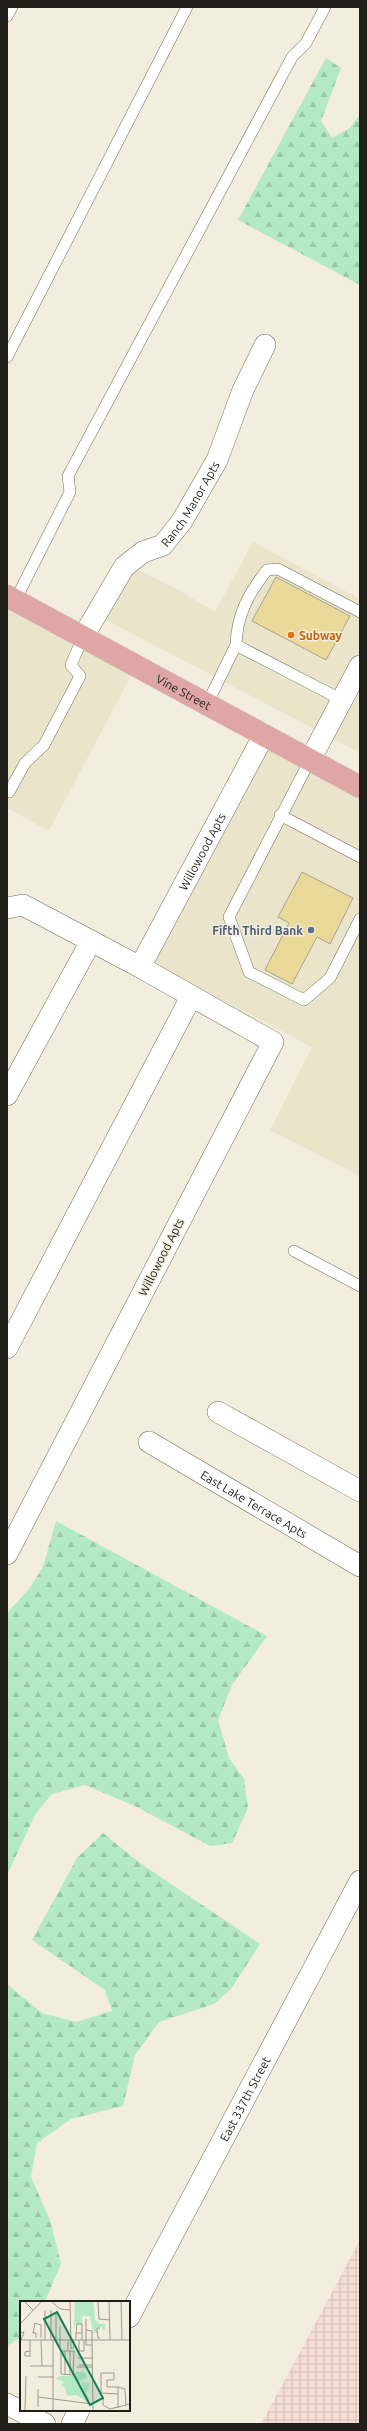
<svg xmlns="http://www.w3.org/2000/svg" width="367" height="2431" viewBox="0 0 367 2431" font-family="Ubuntu,sans-serif">
	<style>
		.built { fill: #eae4cb }
		.industrial { fill: url(#industrial-grid) }
		.forest { fill: url(#forest-firs) }
		.building { fill: #ead999; stroke: #a7a393 }
		.lines { fill: none; stroke-linecap: round; stroke-linejoin: round }
		.service-casing { stroke: #706c5d; stroke-width: 12 }
		.minor-casing { stroke: #706c5d; stroke-width: 22 }
		.primary-casing { stroke: #d2d2d1; stroke-width: 23 }
		.service { stroke: #fff; stroke-width: 11 }
		.minor { stroke: #fff; stroke-width: 21 }
		.primary { stroke: #dea7a6; stroke-width: 22 }
		.food-dot { fill: #e8710a; stroke: #f2eddc; stroke-width: 1.5 }
		.service-dot { fill: #5c6f8a; stroke: #f2eddc; stroke-width: 1.5 }
		.labels { text-anchor: middle; dominant-baseline: central; stroke-width: 3; stroke-linejoin: round; paint-order: stroke }
		.street-label { font-size: 12px; fill: #1f1e18; stroke: #f2eddc }
		.food-label { font-size: 12px; font-weight: bold; fill: #c56008; stroke: #f2eddc; text-anchor: start }
		.service-label { font-size: 12px; font-weight: bold; fill: #4e5e75; stroke: #f2eddc; text-anchor: end }
		.inset-road { fill: none; stroke: #9e9a8e; stroke-width: 1 }
		.view { fill: #147e58; fill-opacity: 0.15; stroke: #147e58; stroke-width: 2 }
		.inset-edge { fill: none; stroke: #1f1e18; stroke-width: 2 }
	</style>
	<defs>
		<pattern id="industrial-grid" width="8" height="8" patternUnits="userSpaceOnUse"><rect width="8" height="8" fill="#f6ddd4"/><path d="M0 4h8M4 0v8" fill="none" stroke="#d2bdb5"/></pattern>
		<pattern id="forest-firs" width="22" height="20" patternUnits="userSpaceOnUse"><rect width="22" height="20" fill="#b3eac3"/><path d="M5 1l3.5 6h-7zM16 11l3.5 6h-7z" fill="#9ac8a7"/></pattern>
	</defs>
	<rect width="100%" height="100%" fill="#f2eddc"/>
	<path class="built" d="M253,542L360,599V753L106,620L134,568L184,593L215,612Z
		M7,602L134,670L49,831L7,808Z
		M266,743L360,793V1176L270,1130L312,1047L151,962Z"/>
	<path class="industrial" d="M360,2240V2424H261L312,2330Z"/>
	<path class="forest" d="M326,58L341,68L321,121L332,138L350,128L360,114V285L238,220Z
		M56,1521L267,1636L232,1685L218,1720L229,1758L244,1779L248,1808L232,1843L210,1846L137,1807L85,1785L52,1794L36,1813L7,1875V1613L29,1589L43,1567Z
		M103,1833L140,1863L260,1944L231,1989L214,2004L159,2022L135,2055L123,2106L71,2119L37,2143L31,2177L50,2220L61,2264L45,2302H21V2337L7,2346V1984L42,2013L76,2022L112,2011L105,1990L32,1940L77,1858Z"/>
	<path class="building" d="M276,577L350,616L326,660L252,621Z
		M302,872L353,898L330,944L317,937L292,984L265,970L289,923L278,917Z"/>
	<g class="lines">
		<defs>
			<path id="service" d="M7,16L12,7
				M7,357L187,7
				M15,601L70,492L68,476L292,57L306,43L325,7
				M236,645C237,615 248,594 267,570L278,569L360,612
				M207,704L236,645L342,700
				M310,760L229,917L249,972L304,1000L330,978L360,919
				M9,792L25,763L44,745L80,676L71,665L83,637
				M280,815L360,857
				M294,1251L360,1286"/>
			<g id="minor">
				<path id="s1" d="M83,637L124,567L143,552L163,545L182,521L217,460L243,390L265,345"/>
				<path d="M310,760L360,666"/>
				<path d="M7,908L23,905L140,967L273,1042L7,1554"/>
				<path id="s2" d="M140,967L264,735"/>
				<path d="M7,1095L91,941"/>
				<path d="M7,1348L191,997"/>
				<path d="M218,1412L360,1491"/>
				<path id="s3" d="M149,1442L360,1566"/>
				<path id="s4" d="M129,2317L360,1881"/>
				<path d="M7,2404L45,2424"/>
				<path d="M72,2424L79,2410"/>
			</g>
			<g id="primary">
				<path id="s5" d="M7,596L360,787"/>
			</g>
		</defs>
		<use href="#service" class="service-casing"/>
		<use href="#minor" class="minor-casing"/>
		<use href="#primary" class="primary-casing"/>
		<use href="#service" class="service"/>
		<use href="#minor" class="minor"/>
		<use href="#primary" class="primary"/>
	</g>
	<circle class="food-dot" cx="291" cy="635" r="4"/>
	<circle class="service-dot" cx="311" cy="930" r="4"/>
	<g class="labels">
		<g class="street-label">
			<text stroke="none"><textPath href="#s1" startOffset="176">Ranch Manor Apts</textPath></text>
			<text stroke="none"><textPath href="#s5" startOffset="201">Vine Street</textPath></text>
			<text stroke="none"><textPath href="#s2" startOffset="131">Willowood Apts</textPath></text>
			<text transform="translate(161 1257) rotate(-63)">Willowood Apts</text>
			<text stroke="none"><textPath href="#s3" startOffset="122">East Lake Terrace Apts</textPath></text>
			<text stroke="none"><textPath href="#s4" startOffset="247">East 337th Street</textPath></text>
		</g>
		<g class="food-label">
			<text x="299" y="635">Subway</text>
		</g>
		<g class="service-label">
			<text x="303" y="930">Fifth Third Bank</text>
		</g>
	</g>
	<g transform="translate(20 2301)">
		<rect width="110" height="110" fill="#f2eddc"/>
		<path d="M55,0H73L75,19L80,23H85V28L83,30L82,26H77V32H73L70,15H62V23H56L54,28ZM55,71H65L67,77L60,80V87H66L62,86V81L70,82L66,93L69,97L68,102L57,94L47,95L45,87L41,84L44,81L36,78L40,75H55Z" fill="#b3eac3"/>
		<path class="inset-road" d="M4,0L13,9M31,0L40,8L50,9M50,0L51,48L54,46V39M78,0L79,18L90,19M89,0L90,39M101,0L102,39M25,9V39M31,9V39M36,12V39M66,18V44H72M0,23L22,0M80,27H77L78,37H80M66,29L72,30V39M0,32L4,31L1,39M56,32L57,23H62V32M16,37V32H13L15,22L21,24V37M0,39H110M10,39V56M21,39L22,65M33,39V110M56,39V32H62V39M59,39V50H64V39M72,39L73,110M40,46V25M10,50L5,51V55H10M48,50H41V73L53,74L54,50H48V39M50,50V73M58,57H72M59,64H72M10,65H33M57,66H72M45,73V50M18,76H33M98,86H87V79H94V72H81V92L98,93M18,88V106M18,96L72,103M83,97V104L90,108L110,103M98,107V86L105,88L106,104M5,110L6,75"/>
		<path class="view" d="M37,11L83,97L70,104L24,18Z"/>
		<rect width="110" height="110" class="inset-edge"/>
	</g>
	<rect width="367" height="2431" fill="none" stroke="#1f1e18" stroke-width="16"/>
</svg>
